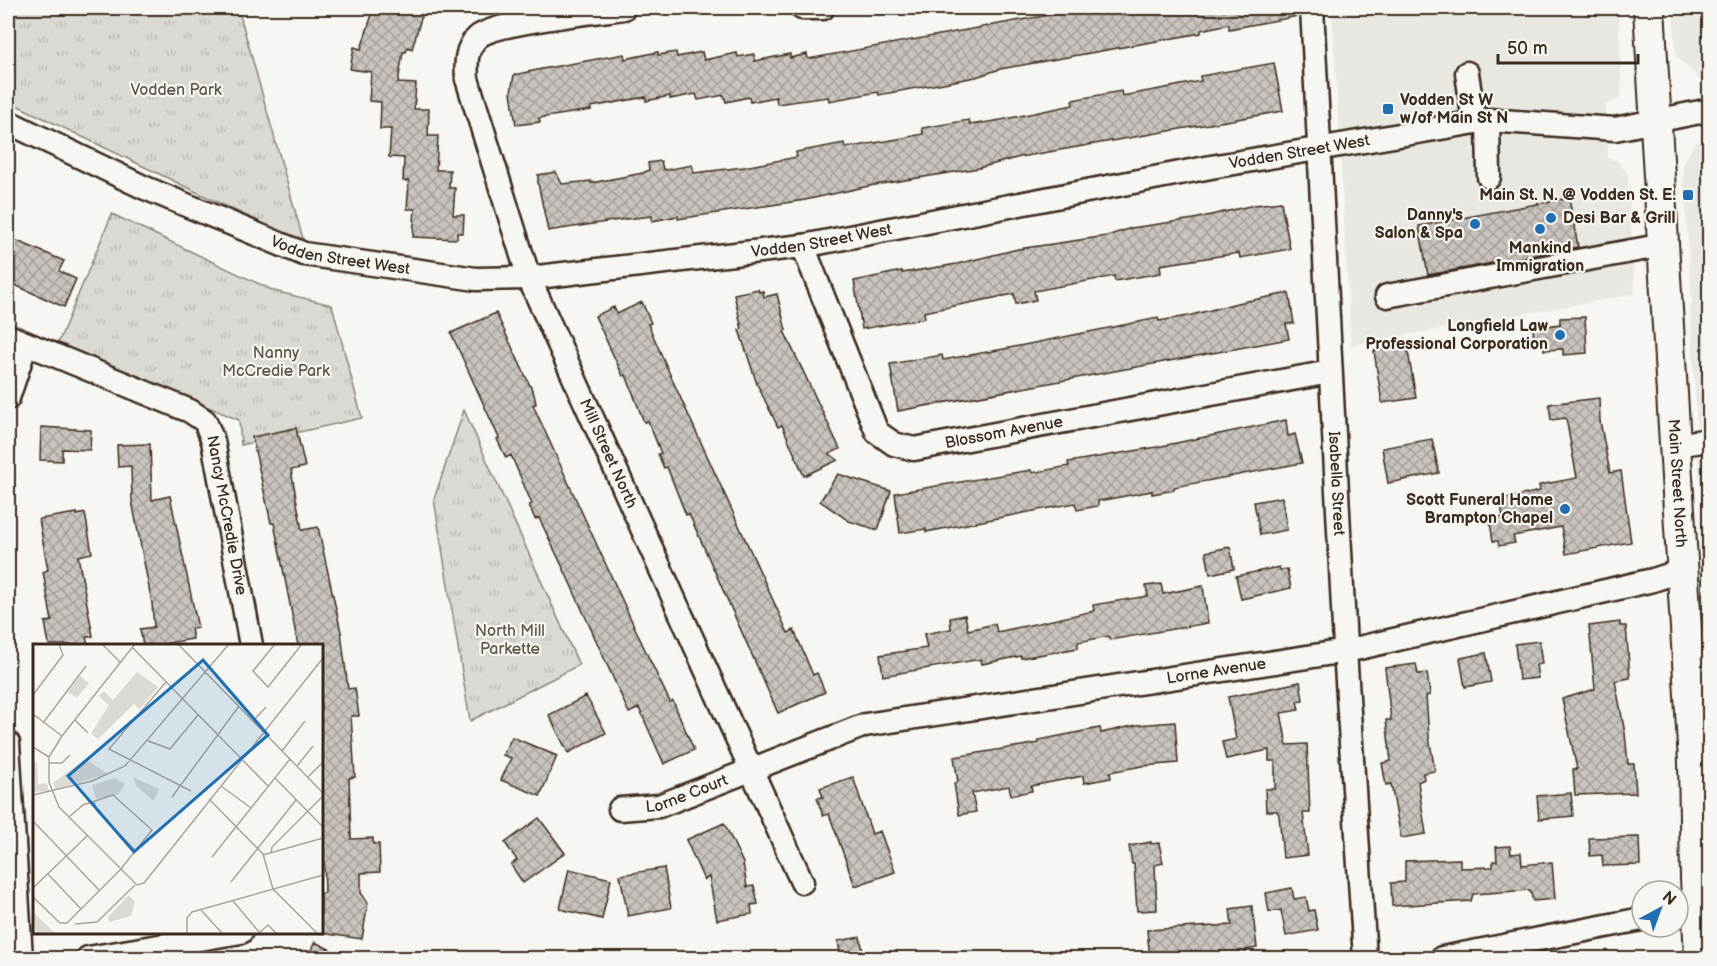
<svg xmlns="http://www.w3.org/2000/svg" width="1717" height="966" viewBox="0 0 1717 966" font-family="'Balsamiq Sans',sans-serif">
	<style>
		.built { fill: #e8e7e2 }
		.grass { fill: url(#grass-tufts); stroke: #8a8278; stroke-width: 1.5 }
		.building { fill: url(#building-cross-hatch); stroke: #3b2a1e; stroke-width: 1.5 }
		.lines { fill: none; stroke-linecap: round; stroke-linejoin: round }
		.minor-casing { stroke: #3b2a1e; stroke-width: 27 }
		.major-casing { stroke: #3b2a1e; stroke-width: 34 }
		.minor { stroke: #f6f6f2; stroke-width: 22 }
		.major { stroke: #f6f6f2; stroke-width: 30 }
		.poi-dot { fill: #1f6fb2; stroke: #f6f6f2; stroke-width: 2 }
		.labels { text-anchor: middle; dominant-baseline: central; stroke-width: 4.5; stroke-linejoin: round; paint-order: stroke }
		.park-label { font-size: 16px; fill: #63564b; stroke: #f6f6f2 }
		.poi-label { font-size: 16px; font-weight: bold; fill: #3b2a1e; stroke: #f6f6f2; text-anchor: end }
		.street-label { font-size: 16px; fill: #3b2a1e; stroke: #f6f6f2 }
		.inset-road { fill: none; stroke: #aba49d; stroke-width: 1.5 }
		.view { fill: #1f6fb2; fill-opacity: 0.15; stroke: #1f6fb2; stroke-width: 3 }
		.inset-edge { fill: none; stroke: #3b2a1e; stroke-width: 3 }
	</style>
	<defs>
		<pattern id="grass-tufts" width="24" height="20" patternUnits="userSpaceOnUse" patternTransform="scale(1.5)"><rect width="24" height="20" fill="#dad9d3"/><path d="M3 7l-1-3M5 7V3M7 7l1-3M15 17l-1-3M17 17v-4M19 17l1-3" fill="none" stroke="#bcbab5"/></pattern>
		<pattern id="building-cross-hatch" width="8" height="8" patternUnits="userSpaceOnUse" patternTransform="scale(1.5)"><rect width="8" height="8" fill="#c8c3be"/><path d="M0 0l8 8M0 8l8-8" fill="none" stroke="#a49f9a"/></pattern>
	</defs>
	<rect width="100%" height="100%" fill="#f6f6f2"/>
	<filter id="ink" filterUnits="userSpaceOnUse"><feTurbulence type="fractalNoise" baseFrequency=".0167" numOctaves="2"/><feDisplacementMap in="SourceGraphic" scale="12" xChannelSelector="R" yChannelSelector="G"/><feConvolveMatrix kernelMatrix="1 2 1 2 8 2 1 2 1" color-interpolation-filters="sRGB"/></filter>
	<g filter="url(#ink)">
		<path class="built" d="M1332,8H1618L1622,90L1618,100L1606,104L1608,158L1619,162L1628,175L1635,294L1351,345Z
			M1673,8H1709V82L1704,83L1676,56Z
			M1709,137V592L1706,593L1690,304L1692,303L1683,164L1695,143Z"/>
		<path class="grass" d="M8,8H238L303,239L275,230L8,101Z
			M112,214L274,291L332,305L362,418L241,445L239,420L58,343Z
			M464,410L579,665L470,721L434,499Z"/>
		<path class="building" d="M374,8H424L412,49L408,47L406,52H403L398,83L416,84L414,109H429L428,136H438L436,170H450L449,188H455L453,215H464L463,233H457V239L413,237L415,209H407L409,181H403L404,158L389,157L391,129H380L381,102L369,101L371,72L350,69L354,47L361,49Z
			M1087,8H1299V16L1229,29V24L1201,30V33L1000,69L976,77L879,95L878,92L829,101L828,97L777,104L776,97L750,102L749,97L726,102L724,95L698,100L696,94L670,99V96L646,101V97L591,107V110L539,118L540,122L516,125L511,92L514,75L542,69L624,54L625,59L658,52V55L676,52L677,57L702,52L704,60L737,53L738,57L754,54L755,61L790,54V58L807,54L808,59Z
			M1274,63L1283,111L1020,157L979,168L869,186L805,200L678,219V216L652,221V216L626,219L548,231L538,183V175L556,172L562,184L591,181V183L643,173L649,170L648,163L661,161L663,169L666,170L692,165L694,173L744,167L797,157L796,152L844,143L845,148L898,139L923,134L922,128L969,120L970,125L1001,120L1073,105L1072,100L1121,91L1122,96L1171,87L1201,81L1200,76Z
			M1569,198L1578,247L1428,275L1419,226Z
			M1281,202L1290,249L1240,258L1239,253L1160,265L1161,273L1115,281L1114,276L1034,291L1036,300L1016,304L1014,294L924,312L925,318L862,329L854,281L902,271V273L957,264L1018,249L1107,236L1131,228L1194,219L1254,205Z
			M8,237L64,261L59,271L76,279L64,307L8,282Z
			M758,289L759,292L763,291L764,297L777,294L786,330L784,331L840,449L829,454L838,460L804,476L782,425L778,427L757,384L739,330L742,329L734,294Z
			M1289,293L1294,323L1286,324L1289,339L898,411L890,364L942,355L943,360L1004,349L1158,318L1159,321L1188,316L1237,303Z
			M642,302L651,323L648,324L672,379L788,633L794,630L813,675L817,673L825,692L778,713L689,514L686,515L667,467L664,468L658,454L661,453L648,421L644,422L626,375L623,376L595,316L614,307L617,314Z
			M496,313L534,394L536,404L533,405L579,506L646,652L670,702L673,701L694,750L664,764L639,708L629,713L566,574L539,518L535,519L529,505L532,504L511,455L506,458L497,439L499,438L451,333Z
			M1585,317L1587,353L1563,355V349L1544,350V343H1534L1533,328L1560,324V318Z
			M1407,346L1416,398L1382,403L1374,351Z
			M1599,398L1600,421L1610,473L1621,471L1631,542L1566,554L1561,527L1513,536L1515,543L1499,546L1498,541H1493L1490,522L1503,517L1500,500L1540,491L1539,485L1577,478L1566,418L1551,420L1549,404Z
			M1286,420L1288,436L1295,434L1302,463L1174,487V490L1152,494V491L1098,501V506L1077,510L1075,503L926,532V529L900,533L895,493L1031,470L1032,473L1069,466L1068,462L1157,447Z
			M41,427L91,430L90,450L62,449V461L40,460Z
			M296,428L305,467L291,470L302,530L318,527L341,632L348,689L355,688L359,716H351L355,777L349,778L351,839L373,838V844H379L380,872L361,873V893L368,903L362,939L321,933V893H325L323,826H321V645H298L274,523H271L252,437Z
			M1432,439L1439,473L1388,483L1382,448Z
			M150,444L152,500L170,496L198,628L191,629L193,639L157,645H143L140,629L154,627L152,603L132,501L131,466L118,467L117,445Z
			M838,474L891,491L878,530L849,521L820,501Z
			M1282,497L1287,530L1260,535L1254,502Z
			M77,513V515L85,513L92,553L78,556L93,636L86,637L88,645H49L45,622L52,621L43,572L48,570L39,519Z
			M1230,547L1234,569L1210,574L1206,552Z
			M1279,567L1280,570L1287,569L1291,588L1241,599L1236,576Z
			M1161,584L1163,594L1203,586L1208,623L1110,640L1109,636L1078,642V648L1021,658V656L982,664L981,659L883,676L880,655L927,648L924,634L951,629L950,618L965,615L968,630L995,624L997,632L1094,611L1093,605L1148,596L1146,586Z
			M1620,622V626H1626L1630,678L1615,681L1625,733L1628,764H1634L1636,793L1575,795L1573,769H1577L1562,699L1595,689L1589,626Z
			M1539,641L1542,664L1536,665L1538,678L1519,680L1515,644Z
			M1486,653L1491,682L1465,687L1460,658Z
			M1416,664L1418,674L1427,673L1430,695L1426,696L1429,737L1435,771L1423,773L1424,779L1418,782L1426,834L1401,838L1391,784L1386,785L1382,763L1391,761L1386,720H1391L1385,668Z
			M1300,682L1303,700L1297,701L1299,710L1281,713L1287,745L1307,744L1310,813H1303L1308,855L1283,858L1279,815L1277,811H1266L1265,789H1275V761H1269V750L1226,759L1222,742L1236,739L1228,697Z
			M586,696L606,733L568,753L549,715Z
			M1175,722L1178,763L1142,766L1110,772L1111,778L1084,783L1083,776L1031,786L1032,791L1011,795L1009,786L972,793L976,812L959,815L954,783L958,782L954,757L1039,743V740L1100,728L1101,733L1137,725Z
			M512,737L557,756L540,796L501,780L511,758L503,755Z
			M853,777L872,834L880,831L895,872L855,886L829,814L823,816L817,798L823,797L820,788Z
			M1571,793L1573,816L1539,819L1537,796Z
			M539,818L565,853L523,883L511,865L517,860L505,843Z
			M724,823L743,863L747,887L754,886L758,904L751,905L752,914L717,920L709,877L704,880L686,840Z
			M1639,837L1640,865L1603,866L1602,855L1590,856L1589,838Z
			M1151,842V844L1159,843L1163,863L1155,865L1157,910L1137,911L1134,864H1132L1129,846Z
			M1510,846L1511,854L1521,853L1522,865L1552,862L1555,899L1533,901L1530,890L1473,894L1471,901L1392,906L1391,883L1405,882V861L1460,859V868L1493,867V861H1497L1496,847Z
			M664,868L671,908L628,916L620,875Z
			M569,869L611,879L602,919L560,909Z
			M1292,888L1294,899L1306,897L1309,911L1314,910L1318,930L1286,936L1281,910L1269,912L1266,893Z
			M1252,906L1257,948L1246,950V953L1201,958H1150L1147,930L1232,925L1230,909Z
			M860,937L864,956L841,958L838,941Z
			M315,942L347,958H307Z"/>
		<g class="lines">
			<defs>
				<g id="minor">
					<path id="s1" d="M624,8C596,12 495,22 478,37C465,48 466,64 467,79L529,278L802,882"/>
					<path d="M802,8H823"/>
					<path id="s2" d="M1312,8L1346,666L1365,958"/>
					<path d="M1467,73L1474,122"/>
					<path d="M1488,120L1489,177"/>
					<path id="s3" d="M8,122L143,187L304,254L476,279L529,278L803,246L1211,167L1488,120L1615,129L1710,110"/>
					<path id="s4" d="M803,246L877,432L894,444L914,449L1330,372"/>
					<path d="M1387,296L1664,245"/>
					<path id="s5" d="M8,336L190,411L205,421L213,441L251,645"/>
					<path d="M8,398L26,344"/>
					<path d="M1675,445L1710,440"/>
					<path d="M8,743L21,958"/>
					<path id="s6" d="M620,809L659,806L865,725L1346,651L1653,580L1684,570"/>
					<path d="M88,958L241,932"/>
					<path d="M1442,958L1642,919"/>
				</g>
				<g id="major">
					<path id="s7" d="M1649,8L1694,762L1696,878L1700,958"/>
				</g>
			</defs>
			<use href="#minor" class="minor-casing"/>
			<use href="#major" class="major-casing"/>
			<use href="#minor" class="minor"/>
			<use href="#major" class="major"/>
		</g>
	</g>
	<g class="poi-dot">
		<rect x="1382" y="103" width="12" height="12" rx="3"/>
		<rect x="1682" y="189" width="12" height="12" rx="3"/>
		<circle cx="1551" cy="218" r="6"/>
		<circle cx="1475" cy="224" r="6"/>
		<circle cx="1540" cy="229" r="6"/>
		<circle cx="1560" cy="335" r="6"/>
		<circle cx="1565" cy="509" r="6"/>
	</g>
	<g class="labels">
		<g class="park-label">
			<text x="176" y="90">Vodden Park</text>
			<text x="276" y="353">Nanny<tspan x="276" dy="18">McCredie Park</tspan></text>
			<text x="510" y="631">North Mill<tspan x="510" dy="18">Parkette</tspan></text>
		</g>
		<g class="poi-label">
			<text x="1400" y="100" text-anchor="start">Vodden St W<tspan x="1400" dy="18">w/of Main St N</tspan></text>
			<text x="1676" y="195">Main St. N. @ Vodden St. E.</text>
			<text x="1463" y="215">Danny's<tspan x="1463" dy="18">Salon &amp; Spa</tspan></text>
			<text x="1563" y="218" text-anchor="start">Desi Bar &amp; Grill</text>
			<text x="1540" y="248" text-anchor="middle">Mankind<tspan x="1540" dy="18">Immigration</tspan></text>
			<text x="1548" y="326">Longfield Law<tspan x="1548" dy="18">Professional Corporation</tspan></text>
			<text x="1553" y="500">Scott Funeral Home<tspan x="1553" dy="18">Brampton Chapel</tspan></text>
		</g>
		<g class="street-label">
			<text stroke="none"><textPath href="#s3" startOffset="1332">Vodden Street West</textPath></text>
			<text stroke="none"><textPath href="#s3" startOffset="846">Vodden Street West</textPath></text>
			<text stroke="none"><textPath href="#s3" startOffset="360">Vodden Street West</textPath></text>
			<text stroke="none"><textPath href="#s4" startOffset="333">Blossom Avenue</textPath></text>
			<text stroke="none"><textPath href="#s1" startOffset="596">Mill Street North</textPath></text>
			<text stroke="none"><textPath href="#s2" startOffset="476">Isabella Street</textPath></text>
			<text stroke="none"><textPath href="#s7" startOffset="476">Main Street North</textPath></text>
			<text stroke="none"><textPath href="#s5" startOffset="312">Nancy McCredie Drive</textPath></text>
			<text stroke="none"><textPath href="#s6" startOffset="616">Lorne Avenue</textPath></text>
			<text stroke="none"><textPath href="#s6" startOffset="69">Lorne Court</textPath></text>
		</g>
	</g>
	<g transform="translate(33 644)">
		<rect width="290" height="290" fill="#f6f6f2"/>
		<path d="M104,28L125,43L107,65L101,60L65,95L58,90L76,61L66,52L71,47L80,56ZM47,32L56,39L44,54L35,48ZM52,115L75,130L22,145L20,139ZM0,117L4,119L5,140L14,139L16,147L0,148ZM100,133L126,145L121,157L103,142ZM82,134L92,140L85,151L63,155L59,141ZM0,268L22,289H0Z" fill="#dad9d3"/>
		<path d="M96,251L102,258L98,272L76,278L75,273Z" fill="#dad9d3"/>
		<path class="inset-road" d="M69,0L88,19M102,0L29,92L16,113V138L26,163L104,241L111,239L290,14M145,0L290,149M242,0L220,27L235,43L269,0M100,4L235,142M133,38L76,105L158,147M0,51L30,11L26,0M0,70L29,92M42,76L55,89M220,77L233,63M10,79L53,22M115,97L137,105L165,71M0,103L16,113M249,107L272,77M16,119H29L37,111M264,122L280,102M275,133L290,118M242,134L290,183M188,142L218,164M0,151L59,137L92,122L196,0M139,153L206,62M176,155L230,210L240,245L284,289M61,158L65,168L103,207M0,177L66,246M238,209L239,203L290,152M230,211L290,194M179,213L257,115M15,230L48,265M198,238L263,156M0,244L54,192M0,253L27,279H34L87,226L119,186L80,151L50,161L36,173M200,257L226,288M167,265L189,289M42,280L64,278L102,241M154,289V274L159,268L290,231M226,289L235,281L243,289"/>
		<path class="view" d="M170,16L235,91L101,208L35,132Z"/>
		<rect width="290" height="290" class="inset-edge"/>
	</g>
	<rect width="1717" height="966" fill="none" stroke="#f6f6f2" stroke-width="30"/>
	<rect x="15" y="15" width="1687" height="936" fill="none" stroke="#3b2a1e" stroke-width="2" filter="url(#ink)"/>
	<g transform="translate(1660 909) rotate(41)"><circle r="28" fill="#f6f6f2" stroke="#aba49d" stroke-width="1.5"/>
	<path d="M0-4.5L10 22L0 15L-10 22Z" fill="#1f6fb2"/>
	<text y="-9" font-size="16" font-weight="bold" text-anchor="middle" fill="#3b2a1e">N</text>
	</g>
	<path d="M1498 54v9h140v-9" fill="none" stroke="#3b2a1e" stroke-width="3"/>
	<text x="1507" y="54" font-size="18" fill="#3b2a1e" stroke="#f6f6f2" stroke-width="4.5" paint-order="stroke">50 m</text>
</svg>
